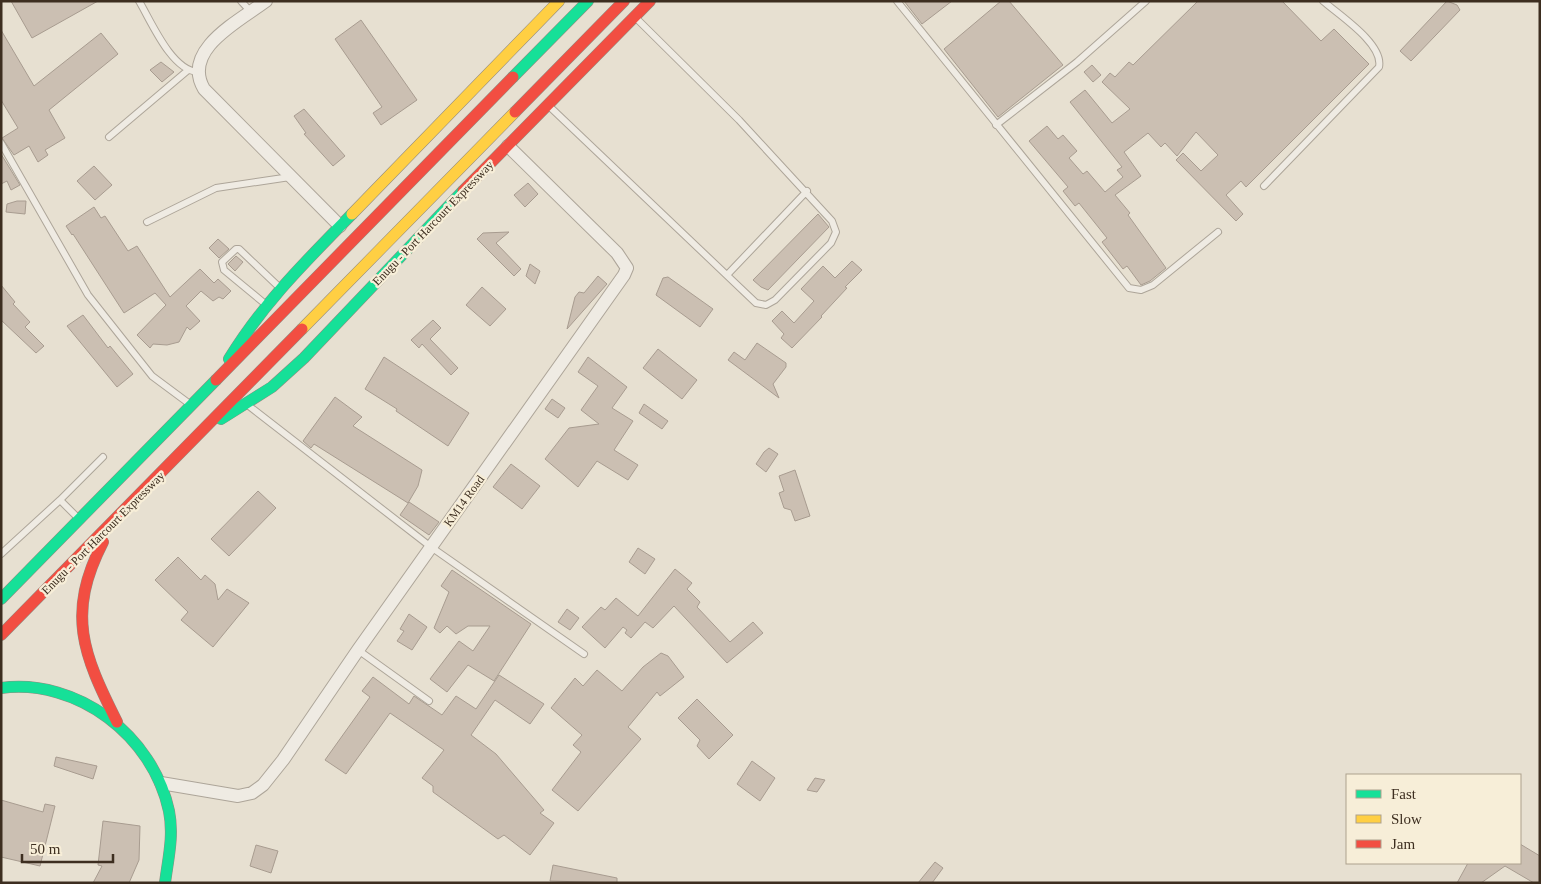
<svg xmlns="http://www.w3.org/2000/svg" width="1541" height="884" viewBox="0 0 1541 884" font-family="'Times New Roman',serif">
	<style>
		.building { fill: #cbbfb2; stroke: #a89c90 }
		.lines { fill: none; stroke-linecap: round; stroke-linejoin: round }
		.lane-casing { stroke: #ada599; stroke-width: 8 }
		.street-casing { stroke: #ada599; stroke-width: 14 }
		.fast-casing { stroke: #928b80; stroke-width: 12 }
		.slow-casing { stroke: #928b80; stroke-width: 12 }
		.jam-casing { stroke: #928b80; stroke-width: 12 }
		.lane { stroke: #efebe3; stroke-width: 6 }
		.street { stroke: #efebe3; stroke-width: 12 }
		.fast { stroke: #16e098; stroke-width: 11 }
		.slow { stroke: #ffcf43; stroke-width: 11 }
		.jam { stroke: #f24e42; stroke-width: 11 }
		.labels { text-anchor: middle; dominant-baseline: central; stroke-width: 4.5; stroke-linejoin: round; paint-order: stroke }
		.street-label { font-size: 12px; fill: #3d2e20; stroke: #f7eed8 }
	</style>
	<rect width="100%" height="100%" fill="#e7e0d1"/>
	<path class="building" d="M11,1H98L32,38Z
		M904,1H952L922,24Z
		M1001,1H1009L1063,65L998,117L944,49Z
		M1198,1H1282L1321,41L1334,29L1369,64L1246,187L1241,181L1226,195L1243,214L1236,221L1176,160L1183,153L1201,171L1218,155L1196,132L1177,156L1165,143L1161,147L1148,133L1124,152L1141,176L1115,195L1130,213L1128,215L1166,268L1150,281L1141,285L1127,266L1123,269L1102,242L1107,238L1079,203L1075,206L1063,191L1068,187L1029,141L1047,126L1058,139L1063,135L1077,151L1069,158L1083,174L1087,171L1105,192L1123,177L1117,170L1122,167L1070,102L1085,90L1112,123L1130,109L1102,82L1110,73L1115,77L1129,62L1133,65Z
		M1447,1L1457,5L1460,10L1411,61L1400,51Z
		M361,20L417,100L381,125L373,113L382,107L335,39Z
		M1,30L34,86L101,33L118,54L49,110L65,138L45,150L48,155L38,162L29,146L14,155L2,138L18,128L1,100Z
		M161,62L174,72L162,82L150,70Z
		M1092,65L1101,75L1093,82L1084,72Z
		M304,109L345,156L333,166L304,134L306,133L294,116Z
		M1,154L20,185L11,190L7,181L1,184Z
		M94,166L112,185L95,200L77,181Z
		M528,183L538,194L525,207L514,195Z
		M17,201H26L25,214L6,212L7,204Z
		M94,207L101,218L105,216L128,251L137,246L170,297L200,269L214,283L218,279L231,291L223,299L219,297L213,301L201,291L186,306L200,321L190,330L187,327L179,342L167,345L153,344L150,348L137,335L166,305L155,293L124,313L73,234L72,235L66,226Z
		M818,214L829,227L768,290L761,287L753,280Z
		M509,232L496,243L521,269L514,276L477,239L483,233Z
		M218,239L229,249L219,258L209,248Z
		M236,256L243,262L235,271L228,264Z
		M852,261L862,270L845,287L847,288L821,316L822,317L792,348L781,338L784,334L772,321L782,311L794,323L814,301L801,289L823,266L835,278Z
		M530,264L540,271L535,284L526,276Z
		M598,276L607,284L567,329L575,297L579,292L584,293Z
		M668,277L713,309L700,327L656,295L663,278Z
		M1,285L15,302L13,304L30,322L25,327L44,346L36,353L1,320Z
		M482,287L506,309L490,326L466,305Z
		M83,315L108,348L110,346L133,374L117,387L67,326Z
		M433,320L441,328L430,339L458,368L451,375L422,344L419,348L411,340Z
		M757,343L786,363V367L773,384L779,398L728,360L734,352L745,360Z
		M658,349L697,380L682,399L643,368Z
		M384,357L469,413L448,446L396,411L397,409L365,389Z
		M588,357L627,387L612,408L633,421L614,450L638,465L628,480L597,461L578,487L545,459L569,428L599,424L581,410L598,386L578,372Z
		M335,397L362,417L353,426L422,470L418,486L408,503L314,444L311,448L303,441Z
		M552,399L565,408L558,418L545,409Z
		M644,404L668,421L662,429L639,413Z
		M769,448L778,454L766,472L756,464L764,452Z
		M511,464L540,486L522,509L493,487Z
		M795,470L810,516L795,521L791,510L784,508L779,493L784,491L779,476Z
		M258,491L276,508L229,556L211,539Z
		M409,502L439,522L429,535L400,515Z
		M638,548L655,559L645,574L629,562Z
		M178,557L201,580L205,575L215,584L218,600L227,589L249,603L213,647L181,620L188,612L155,580Z
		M675,569L692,583L687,589L700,602L697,607L730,642L753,622L763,633L727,663L674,606L653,628L645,622L631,638L625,633L627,630L623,627L605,648L582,627L601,607L605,610L616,598L638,616Z
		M452,570L531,624L494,681L468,665L447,692L430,679L459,641L473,651L490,626H468L456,634L447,626L440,633L434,628L449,592L441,586Z
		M567,609L579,618L570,630L558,622Z
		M409,614L427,627L412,650L397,641L404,631L400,629Z
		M661,653L668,656L684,677L660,696L657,692L628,727L641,739L578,811L552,790L581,752L573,745L582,735L551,708L575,678L583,686L597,670L622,691L643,667Z
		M499,675L544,704L530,724L495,700L471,735L496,754L544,810L540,813L554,823L530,855L504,835L498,839L433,792V786L422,778L444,750L390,713L346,774L325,760L370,697L362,691L373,677L409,704L414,696L442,715L456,696L476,709Z
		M697,699L733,735L709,759L697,746L700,740L678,718Z
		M56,757L97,766L93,779L54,766Z
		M752,761L775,778L760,801L737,784Z
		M815,778L825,780L817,792L807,790Z
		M1,800L43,812L45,804L55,806L40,866L1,857Z
		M103,821L140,826L139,860L129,883H93L102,866L98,865Z
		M1520,844L1540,856V883H1534L1505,866L1481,883H1457L1468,863H1520Z
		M256,845L278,851L271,873L250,866Z
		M935,862L943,868L932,883H918Z
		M553,865L617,878V883L550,881Z"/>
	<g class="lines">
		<defs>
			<path id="lane" d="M139,1C152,23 171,69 197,72
				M241,1L251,12
				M897,1L1129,288L1141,290L1153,285L1218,232
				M549,106L756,303L766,305L775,300L831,243L836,232L832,221L739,120L637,19
				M996,125L1077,62L1146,1
				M109,137L187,71
				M1,143L88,295L152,376L187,402
				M1264,186L1379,67C1384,44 1339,15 1323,1
				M147,222L216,188L290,177
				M727,275L807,191
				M264,303L224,270L222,262L236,249H239L279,287
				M249,406L431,547L584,654
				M60,500L103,457
				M1,554L60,500L77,517
				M358,650L429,701"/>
			<path id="street" d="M266,1C239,21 181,50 204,89L340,226
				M161,783L238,796L252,793L263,785L283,760L358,650L624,275L627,268L617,253L508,146"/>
			<path id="fast" d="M513,77L588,1
				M229,359C264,302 306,261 352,214
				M221,419L272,387L304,358L463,191
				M1,599L216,380
				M1,688C78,678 153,736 169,811C174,836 168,859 165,883"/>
			<path id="slow" d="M352,214L559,1
				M302,329L515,112"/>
			<path id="jam" d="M515,112L624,1
				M463,191L650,1
				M216,380L513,77
				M103,542C66,614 83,654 117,722
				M1,635L302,329"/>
		</defs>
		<use href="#lane" class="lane-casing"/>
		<use href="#street" class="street-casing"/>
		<use href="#fast" class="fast-casing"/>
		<use href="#slow" class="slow-casing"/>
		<use href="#jam" class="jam-casing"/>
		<use href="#lane" class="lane"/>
		<use href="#street" class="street"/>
		<use href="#fast" class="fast"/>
		<use href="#slow" class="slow"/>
		<use href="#jam" class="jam"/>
	</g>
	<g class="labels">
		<g class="street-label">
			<text transform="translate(433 223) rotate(-46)">Enugu - Port Harcourt Expressway</text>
			<text transform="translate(464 501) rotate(-54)">KM14 Road</text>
			<text transform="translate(103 533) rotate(-45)">Enugu - Port Harcourt Expressway</text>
		</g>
	</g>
	<rect width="1541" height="884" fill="none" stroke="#3d2e20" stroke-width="5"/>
	<rect x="1346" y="774" width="175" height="90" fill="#f7eed8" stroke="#ada18e"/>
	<rect x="1356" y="790" width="25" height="8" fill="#16e098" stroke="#ada18e"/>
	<text x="1391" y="799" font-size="15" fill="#3d2e20">Fast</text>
	<rect x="1356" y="815" width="25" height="8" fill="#ffcf43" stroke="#ada18e"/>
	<text x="1391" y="824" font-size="15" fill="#3d2e20">Slow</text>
	<rect x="1356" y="840" width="25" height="8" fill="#f24e42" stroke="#ada18e"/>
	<text x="1391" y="849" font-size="15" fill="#3d2e20">Jam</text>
	<path d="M22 854v8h91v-8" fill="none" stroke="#3d2e20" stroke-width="2.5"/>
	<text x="30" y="854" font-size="15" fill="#3d2e20" stroke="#f7eed8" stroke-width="4" paint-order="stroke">50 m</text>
</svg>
